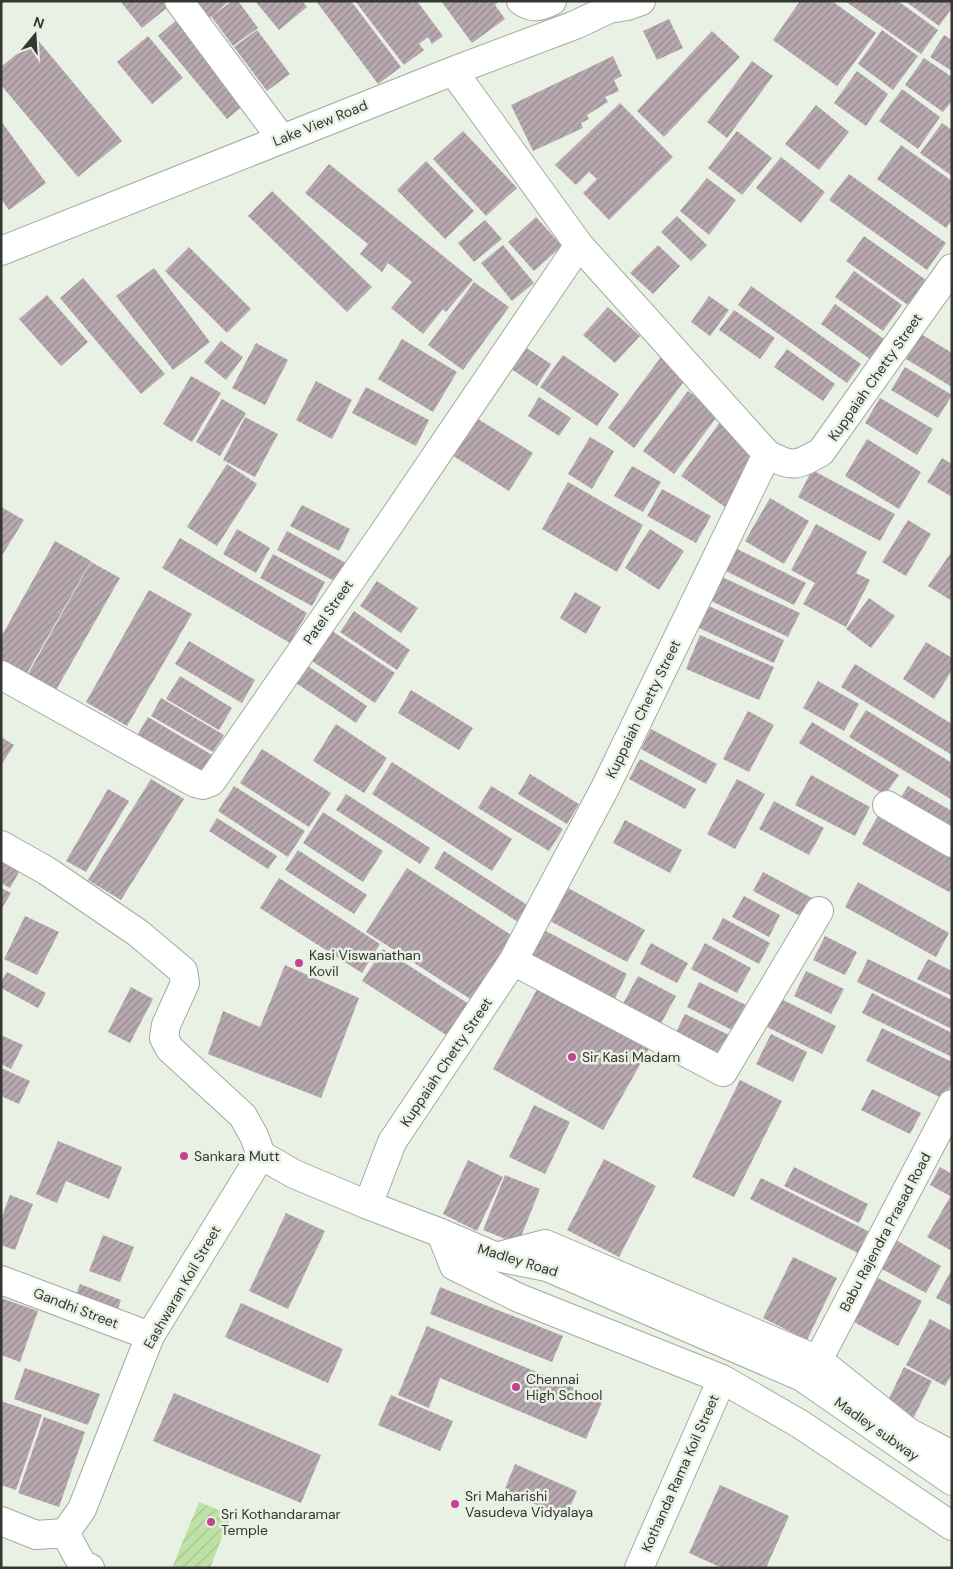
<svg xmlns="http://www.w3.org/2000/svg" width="953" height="1569" viewBox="0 0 953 1569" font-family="'DM Sans',sans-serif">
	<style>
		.garden { fill: url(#garden-furrows) }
		.building { fill: url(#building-hatch) }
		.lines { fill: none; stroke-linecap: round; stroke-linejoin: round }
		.minor-casing { stroke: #a3ab9e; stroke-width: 30 }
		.minor { stroke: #fff; stroke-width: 28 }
		.poi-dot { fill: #c14391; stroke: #e8f1e3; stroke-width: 2 }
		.labels { text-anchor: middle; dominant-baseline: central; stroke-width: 5; stroke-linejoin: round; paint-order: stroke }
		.street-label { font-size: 14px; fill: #343732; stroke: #e8f1e3 }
		.poi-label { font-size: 14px; fill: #343732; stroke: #e8f1e3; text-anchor: start }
	</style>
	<defs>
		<pattern id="garden-furrows" width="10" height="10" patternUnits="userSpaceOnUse" patternTransform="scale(1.25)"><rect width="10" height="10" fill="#bee2a6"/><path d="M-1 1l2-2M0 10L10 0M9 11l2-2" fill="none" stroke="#a4c28f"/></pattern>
		<pattern id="building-hatch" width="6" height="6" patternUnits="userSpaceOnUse" patternTransform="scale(1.25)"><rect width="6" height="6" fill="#b8a8b0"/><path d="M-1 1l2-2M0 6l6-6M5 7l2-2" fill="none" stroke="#968a90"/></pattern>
	</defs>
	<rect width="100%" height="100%" fill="#e8f1e3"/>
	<path class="garden" d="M199,1502L231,1515L210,1568H172Z"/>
	<path class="building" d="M120,1H163L168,7L142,28Z
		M189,1H229L214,15L232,1H238L258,28L233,46L211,16L206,21Z
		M255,1H302L307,7L279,30Z
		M316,1H351L401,67L378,84Z
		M355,1H417L443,36L432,44L428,37L419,44L424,50L404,65Z
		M441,1H499L495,5L505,19L472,43Z
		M800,1H832L876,33L837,86L773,40Z
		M845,1H898L938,30L921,54Z
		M905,1H952V8L939,26Z
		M179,18L249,101L227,119L158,36Z
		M669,19L683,48L657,60L643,31Z
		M257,30L290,74L267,91L234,47Z
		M882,30L918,56L893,90L858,64Z
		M712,31L740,57L664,137L637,111Z
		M944,35L952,40V71L930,57Z
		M148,36L183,78L152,104L117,62Z
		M36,38L122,141L78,177L1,85V67Z
		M613,56L622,76L614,80L619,91L605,97L608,102L587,115L589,119L581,123L583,128L533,151L511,105Z
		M924,58L952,77V101L943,112L905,85Z
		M752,61L773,76L727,138L707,122Z
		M857,71L888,94L866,126L834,103Z
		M902,89L940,117L918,149L879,121Z
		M620,103L673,157L609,220L583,193L597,179L589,172L576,185L555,165Z
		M816,105L849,132L819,170L785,144Z
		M1,121L46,183L9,210L1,199Z
		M942,123L952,130V176L920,153Z
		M463,131L517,188L486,216L433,159Z
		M737,131L772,158L742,195L708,168Z
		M901,145L952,181V220L946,228L877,179Z
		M781,157L825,192L801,223L756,188Z
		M426,161L474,211L445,239L397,190Z
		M329,164L473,280L446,312L443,309L423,334L391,308L412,282L388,263L382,272L360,254L368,244L305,193Z
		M849,174L946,243L927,270L829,200Z
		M707,178L736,200L709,235L680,211Z
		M272,191L372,287L347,312L248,216Z
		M677,216L707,245L691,261L661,232Z
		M536,217L562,246L534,271L508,242Z
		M485,220L502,239L474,262L458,243Z
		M864,236L926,280L908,305L846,261Z
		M503,245L534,283L512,301L481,263Z
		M658,245L680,266L653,294L630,273Z
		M189,247L251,309L227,333L165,271Z
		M154,268L210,342L173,370L116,296Z
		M854,271L902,305L883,331L835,297Z
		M83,278L165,374L141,394L60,298Z
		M474,282L509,307L463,370L428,345Z
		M751,286L861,364L847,383L738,305Z
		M47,295L88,342L61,366L19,319Z
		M709,296L729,310L710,336L691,322Z
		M835,304L884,339L870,359L821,324Z
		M608,307L640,336L615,363L583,335Z
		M734,310L775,338L760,359L719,330Z
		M921,334L952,353V387L906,359Z
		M402,339L457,372L433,412L378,379Z
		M221,341L243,357L226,380L204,362Z
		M256,343L288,360L265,405L232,388Z
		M522,345L551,364L537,386L508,367Z
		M787,349L835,384L823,401L774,367Z
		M563,355L619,394L597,426L540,387Z
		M661,357L688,376L634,448L608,428Z
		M905,367L952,395L938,418L891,390Z
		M191,376L221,393L192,442L163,424Z
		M316,381L352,400L332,439L296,420Z
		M366,387L429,420L416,446L352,413Z
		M688,391L719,414L674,474L643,451Z
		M539,397L571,418L559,436L528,416Z
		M880,398L933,429L917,455L865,423Z
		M222,399L246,413L220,456L196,442Z
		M473,416L533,453L509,491L450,454Z
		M245,417L278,434L255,477L223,460Z
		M720,422L751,456L725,507L681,476Z
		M590,437L614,451L592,489L568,474Z
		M867,439L921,472L899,509L845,476Z
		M942,458L952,464V497L927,482Z
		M227,464L257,484L217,546L187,527Z
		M632,466L661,482L643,512L614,496Z
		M812,470L895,514L880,541L798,497Z
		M568,482L643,525L617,572L542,529Z
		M662,489L711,516L696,543L647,516Z
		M770,498L809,521L784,564L745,541Z
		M302,505L350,529L339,551L290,526Z
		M1,507L24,520L1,557Z
		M908,520L931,534L906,576L882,562Z
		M816,524L867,552L856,573L870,580L846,627L803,604L815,583L791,570Z
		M237,529L270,548L256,573L223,554Z
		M650,529L684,551L659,590L625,568Z
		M287,531L346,563L336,582L277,550Z
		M180,538L307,613L290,643L162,568Z
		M55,541L91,561L26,675L1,661V637Z
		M735,548L806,583L794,605L724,570Z
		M952,551V601L928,586Z
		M273,554L325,582L312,606L260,578Z
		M91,562L120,578L56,690L28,674Z
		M722,577L800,613L788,637L711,601Z
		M377,581L418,608L401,633L360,606Z
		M149,590L192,614L127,726L86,702Z
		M575,592L601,607L586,634L560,618Z
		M869,598L895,616L871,648L846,629Z
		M709,606L784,640L774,663L699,628Z
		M354,611L410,650L397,670L340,632Z
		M332,631L395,673L375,703L312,661Z
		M700,635L774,667L759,700L686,669Z
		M189,641L255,680L242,703L175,664Z
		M926,642L952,658V670L934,699L903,679Z
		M855,664L952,724V755L841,687Z
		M308,666L367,706L356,723L296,683Z
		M180,676L232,708L219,730L166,699Z
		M818,681L859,704L844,731L803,708Z
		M411,690L473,728L459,750L398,713Z
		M161,698L224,735L213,752L151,716Z
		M866,710L952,763V800L849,737Z
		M748,711L774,725L749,772L723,759Z
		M148,717L212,755L200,774L136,737Z
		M812,722L899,775L885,795L799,743Z
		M336,724L387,758L364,793L313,761Z
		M651,729L717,764L706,784L641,749Z
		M1,737L14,745L1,765Z
		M262,749L331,793L309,827L240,783Z
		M640,759L696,789L685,809L629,779Z
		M392,762L512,839L492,871L372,794Z
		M530,774L579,804L567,824L518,794Z
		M811,775L870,807L855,836L795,805Z
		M151,779L184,799L121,900L88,880Z
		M737,779L765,794L735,849L707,834Z
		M234,786L305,831L288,857L218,811Z
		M491,786L563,829L549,851L478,808Z
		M908,786L952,811V830L899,800Z
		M108,789L129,801L86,872L66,861Z
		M346,794L430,848L420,864L336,810Z
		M774,801L824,828L809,855L759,829Z
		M323,812L383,851L363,882L303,843Z
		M879,814L952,854V888L949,892L862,844Z
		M217,818L277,856L268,869L209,831Z
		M625,820L682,850L670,873L613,843Z
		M298,850L367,895L354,914L285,870Z
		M444,851L529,906L518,922L434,868Z
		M1,854L23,865L10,888L1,883Z
		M407,868L516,938L475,1002L366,932Z
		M763,872L812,898L802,917L753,891Z
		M279,878L380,944L362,973L260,908Z
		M858,882L949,933L936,957L845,907Z
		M1,888L11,893L1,910Z
		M568,888L645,930L627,962L550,921Z
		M744,896L780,915L769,937L732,917Z
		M25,916L59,932L37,975L4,959Z
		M723,918L770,943L759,964L712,939Z
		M544,930L627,974L612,1004L528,960Z
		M825,936L857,952L845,975L813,960Z
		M651,943L688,963L677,983L640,964Z
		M705,943L751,968L737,993L691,969Z
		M383,949L472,1006L451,1038L362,981Z
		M868,959L952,1000V1029L857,982Z
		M928,959L952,971V996L917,979Z
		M285,965L359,998L321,1098L208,1054L223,1011L260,1027Z
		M806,971L844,989L831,1014L794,996Z
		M7,972L46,993L38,1008L1,988V982Z
		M638,976L676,996L657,1031L619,1011Z
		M699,982L746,1005L734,1031L687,1007Z
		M540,984L651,1045L603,1130L493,1069Z
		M131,987L153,999L130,1043L108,1032Z
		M872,993L952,1033V1057L862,1013Z
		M779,998L836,1026L822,1054L765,1026Z
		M685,1014L729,1035L717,1060L673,1038Z
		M882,1028L952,1062V1083L944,1099L866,1061Z
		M771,1034L807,1052L793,1082L756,1064Z
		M1,1035L23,1045L11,1069L1,1064Z
		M1,1068L30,1081L19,1104L1,1096Z
		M740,1080L782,1101L734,1197L692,1177Z
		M872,1089L921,1113L910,1134L861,1110Z
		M534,1105L570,1122L545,1174L509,1157Z
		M58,1141L122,1167L109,1199L66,1181L57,1203L36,1194Z
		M604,1159L656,1186L619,1257L567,1230Z
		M468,1160L503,1177L477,1231L443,1214Z
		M794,1167L868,1204L859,1223L784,1186Z
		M940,1167L952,1174V1197L930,1185Z
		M505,1175L540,1189L518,1244L483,1230Z
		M761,1178L868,1231L858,1253L750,1199Z
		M10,1195L33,1204L15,1250L1,1245V1219Z
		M950,1197L952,1198V1251L927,1237Z
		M286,1213L325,1231L288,1309L249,1291Z
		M103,1235L134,1247L120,1282L89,1271Z
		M896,1240L941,1266L926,1293L880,1268Z
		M793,1257L837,1278L807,1340L763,1318Z
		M952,1269V1306L936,1298Z
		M878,1278L922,1301L898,1346L854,1322Z
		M80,1284L121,1300L116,1315L74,1300Z
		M440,1287L563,1336L552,1362L430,1314Z
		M1,1298L38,1311L20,1362L1,1355Z
		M241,1303L343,1349L328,1383L225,1337Z
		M930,1319L952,1331V1374L945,1386L906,1365Z
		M427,1326L603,1400L586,1439L440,1378L429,1408L398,1395Z
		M904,1367L932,1381L913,1419L886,1405Z
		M25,1368L100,1394L88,1425L14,1399Z
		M174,1393L321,1455L301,1503L153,1441Z
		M391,1395L453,1421L440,1451L378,1425Z
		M1,1401L42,1415L16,1490L1,1485Z
		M44,1417L85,1432L59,1507L18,1493Z
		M515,1464L577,1491L566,1517L504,1491Z
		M720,1485L789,1516L766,1568H722L689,1553Z"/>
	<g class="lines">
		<defs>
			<path id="minor" d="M179,1L281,138
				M521,1C533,9 540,7 552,1
				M453,71L579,245L767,454
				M1,251L453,71L575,25L609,9L627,6L641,1
				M1,675L195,783L203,785L211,782L389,525L579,245
				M887,805L952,843
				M1,845L47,871L138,933L183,971L185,983L166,1025L164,1038L170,1049L243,1116L254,1136L261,1155
				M513,961L723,1072L819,911
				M261,1155L294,1174L368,1205L441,1233L497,1257L547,1267L802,1377L952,1481
				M368,1205L392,1142L513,961L605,788L767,454C793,468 796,466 821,452L952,268
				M441,1233L454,1266L519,1298L722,1379L800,1424L952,1526
				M503,1255L545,1244L818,1360L908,1432L952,1455
				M1,1280L150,1336
				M818,1360L952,1104
				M1,1521L36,1535L65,1533
				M65,1533L82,1509L150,1336L261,1155
				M65,1533L82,1564L90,1568
				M639,1568L722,1379"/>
		</defs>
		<use href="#minor" class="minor-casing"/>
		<use href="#minor" class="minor"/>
	</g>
	<g class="poi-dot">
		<circle cx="299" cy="963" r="5"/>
		<circle cx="572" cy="1057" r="5"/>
		<circle cx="184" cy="1156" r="5"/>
		<circle cx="516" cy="1387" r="5"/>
		<circle cx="455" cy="1504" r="5"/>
		<circle cx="211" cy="1522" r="5"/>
	</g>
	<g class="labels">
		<g class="street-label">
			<text transform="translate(320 123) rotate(-22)">Lake View Road</text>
			<text transform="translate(875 377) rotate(-55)">Kuppaiah Chetty Street</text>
			<text transform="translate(328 612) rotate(-55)">Patel Street</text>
			<text transform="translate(643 709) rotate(-64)">Kuppaiah Chetty Street</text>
			<text transform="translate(446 1062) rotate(-56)">Kuppaiah Chetty Street</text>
			<text transform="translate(885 1232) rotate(-62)">Babu Rajendra Prasad Road</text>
			<text transform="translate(518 1260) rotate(17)">Madley Road</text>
			<text transform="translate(182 1287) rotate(-60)">Eashwaran Koil Street</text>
			<text transform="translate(76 1308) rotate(21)">Gandhi Street</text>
			<text transform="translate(877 1429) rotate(35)">Madley subway</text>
			<text transform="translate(680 1473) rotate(-66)">Kothanda Rama Koil Street</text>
		</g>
		<g class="poi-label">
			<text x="309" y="955">Kasi Viswanathan<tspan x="309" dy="16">Kovil</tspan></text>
			<text x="582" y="1057">Sir Kasi Madam</text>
			<text x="194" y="1156">Sankara Mutt</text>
			<text x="526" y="1379">Chennai<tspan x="526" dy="16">High School</tspan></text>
			<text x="465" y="1496">Sri Maharishi<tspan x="465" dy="16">Vasudeva Vidyalaya</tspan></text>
			<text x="221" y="1514">Sri Kothandaramar<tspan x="221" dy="16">Temple</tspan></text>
		</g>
	</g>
	<rect width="953" height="1569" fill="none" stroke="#343732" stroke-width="5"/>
	<g transform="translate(35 35) rotate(18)" stroke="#e8f1e3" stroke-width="4" paint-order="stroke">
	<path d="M0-4L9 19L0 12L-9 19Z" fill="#343732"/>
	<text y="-8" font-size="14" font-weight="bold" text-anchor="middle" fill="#343732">N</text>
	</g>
</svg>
